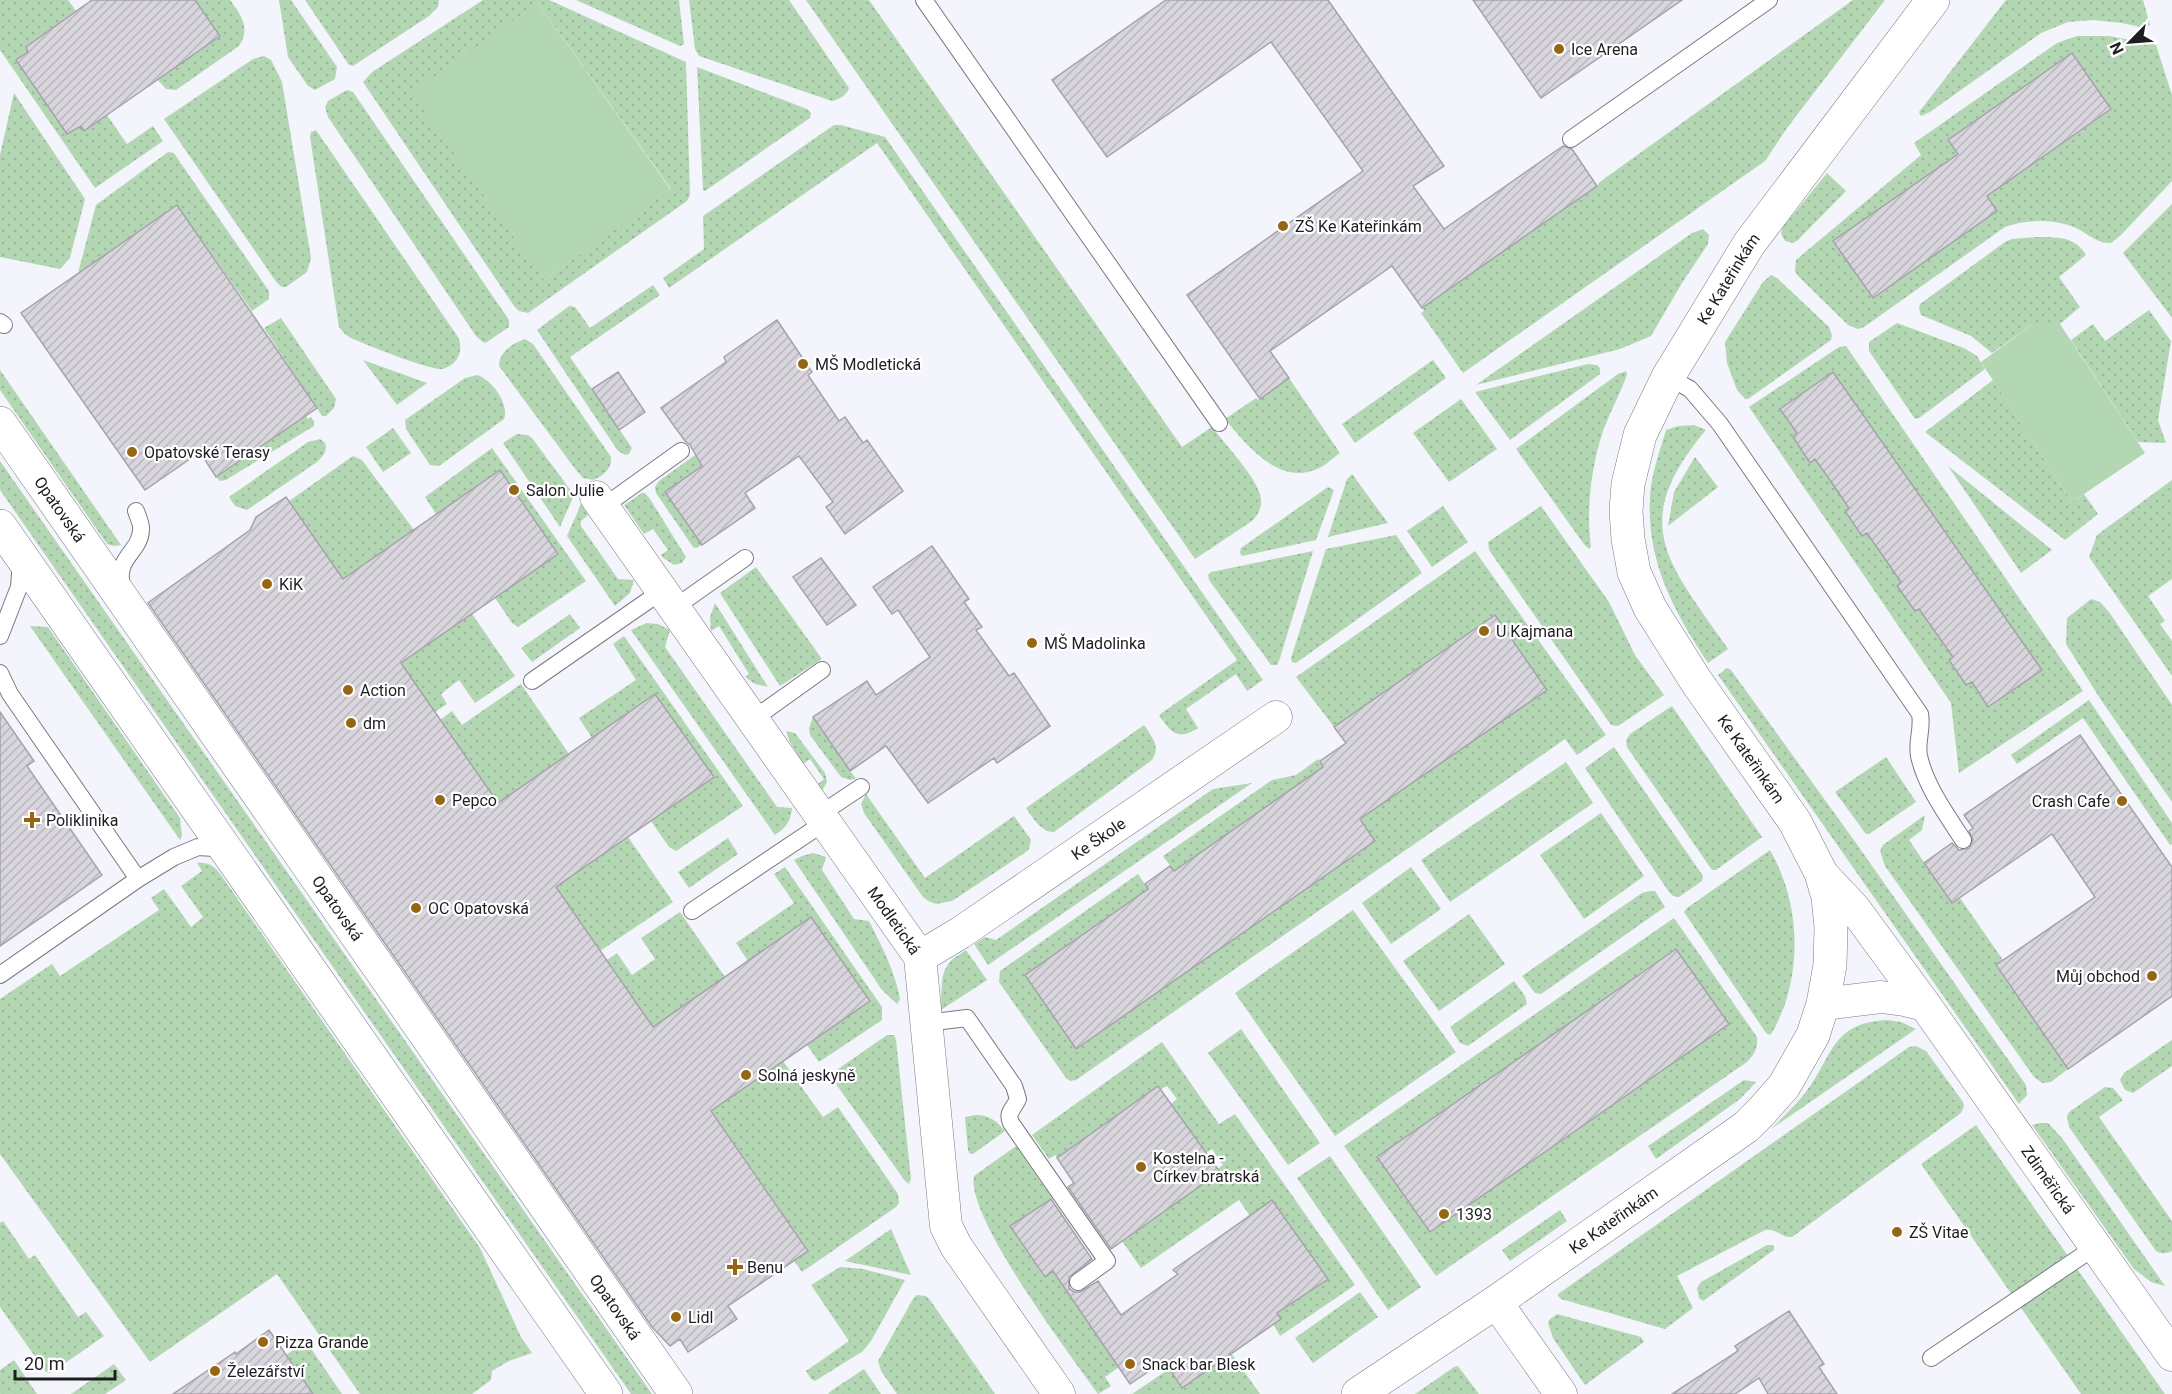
<svg xmlns="http://www.w3.org/2000/svg" width="2172" height="1394" viewBox="0 0 2172 1394" font-family="Roboto,sans-serif">
	<style>
		.grass { fill: url(#grass-dots); fill-rule: evenodd }
		.pitch { fill: #b3d7b3 }
		.building { fill: url(#building-hatch); stroke: #a5a3aa; stroke-width: 1.5 }
		.lines { fill: none; stroke-linecap: round; stroke-linejoin: round }
		.service-casing { stroke: #7a7a81; stroke-width: 18 }
		.minor-casing { stroke: #7a7a81; stroke-width: 33 }
		.tertiary-casing { stroke: #7a7a81; stroke-width: 34 }
		.secondary-casing { stroke: #7a7a81; stroke-width: 34 }
		.service { stroke: #fff; stroke-width: 16 }
		.minor { stroke: #fff; stroke-width: 32 }
		.tertiary { stroke: #fff; stroke-width: 33 }
		.secondary { stroke: #fff; stroke-width: 33 }
		.poi-dot { fill: #956715; stroke: #fff; stroke-width: 2 }
		.labels { text-anchor: middle; dominant-baseline: central; stroke-width: 4.5; stroke-linejoin: round; paint-order: stroke }
		.poi-label { font-size: 16px; fill: #1e1e21; stroke: #fff; text-anchor: start }
		.street-label { font-size: 16px; fill: #1e1e21; stroke: #fff }
	</style>
	<defs>
		<pattern id="grass-dots" width="8" height="8" patternUnits="userSpaceOnUse" patternTransform="scale(1.5)"><rect width="8" height="8" fill="#b3d7b3"/><path d="M2 2h.1M6 6h.1" fill="none" stroke="#9ab89a" stroke-width="1.8" stroke-linecap="round"/></pattern>
		<pattern id="building-hatch" width="6" height="6" patternUnits="userSpaceOnUse" patternTransform="scale(1.5)"><rect width="6" height="6" fill="#d8d5dd"/><path d="M-1 1l2-2M0 6l6-6M5 7l2-2" fill="none" stroke="#b9b6bd"/></pattern>
	</defs>
	<rect width="100%" height="100%" fill="#f4f4fc"/>
	<path class="grass" d="M0,0H68L76,11L26,47L67,134L81,126L107,115L127,144L153,126L163,141L95,188L0,50Z
		M195,0H230C241,15 251,28 239,46L176,90L166,89L157,79L220,36Z
		M279,0H291L337,67L335,79L315,90L308,86L288,57Z
		M305,0H439L438,7L429,16L353,66L349,65Z
		M483,0H549L686,62L690,195L687,201L528,313L519,311L514,306L363,82L372,72ZM538,3L671,189L544,280Z
		M576,0H679L684,44L680,46Z
		M689,0H789L849,88C846,96 840,99 832,101L699,56L695,49Z
		M806,0H869L1182,447L1212,427C1224,443 1261,482 1261,500C1262,508 1257,516 1252,521L1195,559Z
		M1853,0H1885L1787,128L1765,161L1463,373L1421,313L1424,311L1422,308L1597,186L1601,181Z
		M2006,0H2143L2150,25L2145,28L2122,23L2094,20L2068,22L2041,33L1930,112L1921,116L1919,112Z
		M2077,36H2109L2156,45L2172,95V181L2121,235L2111,243C2095,243 2089,234 2076,228C2055,219 2027,219 2005,227L1864,327L1858,329L1848,325L1798,276L1795,271L1796,260L1921,155L1914,143L2057,43ZM2035,79L2111,110L1987,196L1948,140Z
		M264,56L271,60L282,82L311,258L307,272L286,287H282L277,283L164,119L253,59Z
		M697,67L807,109L811,113L810,118L705,191L703,190Z
		M347,90L353,92L509,320V327L487,342L484,343L476,336L328,117L325,107L328,101Z
		M14,93L85,199L70,258L60,269L0,257V155Z
		M834,125H841L885,137L1263,680L1247,691L1236,674L1186,709L1198,728C1178,741 1171,733 1159,715L1237,660L877,143L669,288L663,278L704,249L703,216Z
		M316,130L458,337C464,350 458,365 442,369C432,371 361,343 349,337C345,334 342,331 339,327L310,137L311,132Z
		M168,152L174,153L180,162L269,291V299L252,311L177,205L78,273L96,205Z
		M1827,173L1846,191L1798,240L1793,243L1785,241L1781,234L1782,228Z
		M2172,204V318L2123,253Z
		M1703,229L1709,235L1708,244L1682,283L1651,336L1620,349L1476,385L1692,233Z
		M2036,237C2056,237 2075,236 2086,255L2059,277L2080,307L2060,324H2033L1992,353L1971,336L1921,315L1919,309L1920,304L2005,242L2012,239Z
		M1771,275L1777,278L1829,327L1832,335L1831,340L1748,399H1745L1737,390L1727,363L1725,342L1763,282Z
		M653,285L660,295L570,357L632,448L629,454L625,455L618,451L537,330L569,306L575,307L590,328Z
		M2149,310L2171,341L2158,420L2166,443L2138,442L2071,340L2093,324L2105,341Z
		M281,318L336,399L334,408L326,416H322L264,328Z
		M1897,323L1964,348L1977,356L1985,369L1919,418L1915,419L1869,351V342Z
		M525,339L533,344L611,457C612,469 603,476 593,480L583,478L576,470L499,366C499,352 513,343 525,339Z
		M1846,346L2083,691L1959,773L1951,703L1749,407L1839,347ZM1833,373L2042,670L1989,707L1972,682L1966,685L1950,660L1954,656L1920,608L1915,611L1897,586L1902,582L1867,533L1862,536L1845,511L1849,507L1815,459L1810,462L1793,437L1797,433L1780,408Z
		M363,360L427,383L397,405Z
		M1433,360L1446,378L1355,443L1342,424Z
		M1588,364L1597,365L1600,368V374L1596,377L1510,440L1475,392Z
		M0,370L121,545L114,546L107,544L0,390Z
		M1626,371L1627,375C1620,394 1610,412 1603,431C1591,468 1586,509 1591,547L1589,549L1583,543L1516,449L1618,374Z
		M477,375C491,379 510,404 504,419L439,466L430,465L406,429L405,420L465,378Z
		M1289,378L1340,453C1333,458 1325,466 1317,469C1278,486 1246,444 1225,419L1256,398L1258,400Z
		M1993,380L2072,502L2084,494L2098,514L2065,540L1925,432Z
		M1461,399L1497,449L1449,482L1413,433Z
		M306,416L308,419L311,417L314,421V426L226,480L220,481L216,477Z
		M1694,425L1706,430C1626,525 1669,563 1728,649L1708,663C1674,612 1646,560 1650,497C1651,474 1660,451 1666,430L1678,426Z
		M393,428L411,453L383,472L366,447Z
		M517,434L528,435L532,438L574,495L560,527L503,443Z
		M320,439L325,443C328,451 323,456 317,462L247,510L235,506L229,497L308,442Z
		M492,448L586,581L518,627L512,623L495,598L558,554L500,471L436,514L425,497Z
		M702,450L709,461L702,545L696,548L693,547L656,493L655,487L659,481Z
		M353,456L362,460L414,530L364,565L421,649L472,614L515,676L475,703L459,680L441,694L447,704L435,712L289,501Z
		M1695,457L1718,487L1668,526L1674,492Z
		M0,461L652,1394H631L0,490Z
		M1948,466L2052,550L2021,573Z
		M1352,474L1388,523L1328,537L1347,479Z
		M2172,480V579L2148,596L2165,621L2160,624L2172,641V676L2089,557L2097,535Z
		M1328,487L1334,490L1316,540L1242,556L1240,553L1241,548Z
		M642,493H645L650,499L686,557L682,563L674,565L662,557L661,555L668,550L653,529L644,534L624,505Z
		M581,504L588,515L581,521V526L618,579L634,580L630,593L615,606L567,536Z
		M1443,506L1468,542L1432,567L1407,531Z
		M1541,506L1609,602L1635,655L1664,695L1618,726L1611,725L1489,550L1488,542Z
		M1396,535L1422,573L1296,663L1292,662L1291,658L1326,549Z
		M1313,551L1279,661L1277,665H1271L1209,580L1208,575L1211,572Z
		M1475,551L1606,735L1577,755L1565,739L1076,1080L1070,1081L1066,1078L999,982L1000,971L1138,874L1148,889L1025,975L1375,841L1360,819L1546,690L1495,615L1334,727L1296,677Z
		M756,567L822,659L780,686L720,593Z
		M2091,599L2100,602L2109,612L2172,705V802L2101,700L2066,644L2067,618Z
		M715,603L768,687L755,684L745,677L749,674L719,626L711,631L710,617Z
		M570,614L580,628L532,662L521,648Z
		M647,623L658,624L670,630L665,647L777,807L792,808C791,821 786,828 775,835L631,630Z
		M30,626L48,627L180,818L182,836L180,840Z
		M624,636L743,806L676,851L669,847L651,821L714,777L655,694L592,738L579,718L636,680L613,644Z
		M1727,668L1731,670L1856,843L2026,1085L2027,1095L2019,1104L1718,675Z
		M521,684L569,754L577,872L628,837L673,902L600,951L440,720L452,711L462,725Z
		M2089,700L2172,823V844L2170,845L2083,718L2017,764L2011,755Z
		M1672,706L1762,837L1716,870H1712L1627,747L1626,740L1630,734Z
		M813,717L856,779L850,780L841,777L810,735L809,728Z
		M1144,725C1152,737 1161,747 1152,760L1054,832C1041,832 1033,818 1026,808Z
		M786,731L795,733L825,773L827,782L822,791L818,784L824,779L810,759L803,764L789,740Z
		M1614,747L1703,876L1702,881L1679,897L1673,896L1669,892L1585,768Z
		M1886,757L1916,802L1869,834H1866L1835,792Z
		M1318,759L1323,767L1174,871L1163,856L1272,780L1296,775Z
		M1566,762L1593,803L1450,902L1421,860Z
		M1252,783L988,965L974,944L985,937L996,940L1213,789Z
		M866,794L925,878L1014,816L1031,840L1029,849L1026,852L952,901L936,904L928,901L923,897L864,813L861,804Z
		M1601,813L1644,876L1584,919L1540,855Z
		M1925,815L1922,830L1909,840L1952,903L1960,898L2003,960L1996,966L2068,1069L2051,1082L2042,1083L2034,1077L1885,866L1880,851L1883,845Z
		M728,838L738,854L689,888L678,872Z
		M1770,850C1797,897 1802,955 1784,1007C1780,1016 1776,1028 1770,1035L1766,1033L1684,912L1687,908Z
		M813,853L826,857L822,870L854,919L869,921C882,947 895,971 900,999L897,1004L882,990L794,860L802,856Z
		M197,863C209,862 214,866 221,875L480,1248L521,1337L532,1353L509,1361L492,1371L491,1380L472,1394H360L277,1274L150,1362L0,1154V999L52,964L60,976L159,910L151,898L164,889L191,927L203,917L181,886L202,871Z
		M785,867L882,1007V1020L819,1062L807,1045L869,1001L748,961L736,943L794,903L774,874Z
		M1411,867L1441,909L1391,944L1362,903Z
		M1650,891H1655L1665,907L1541,994L1535,993L1522,976L1642,893Z
		M1353,910L1456,1052L1335,1136L1235,993Z
		M680,912L725,977L732,1096L783,1061L823,1117L838,1107L898,1194L899,1203L896,1207L802,1272L794,1261L808,1250L607,960L617,953L632,975L655,959L641,938Z
		M1469,914L1505,964L1439,1011L1403,961Z
		M1674,918L1757,1037C1758,1048 1755,1054 1747,1062L1436,1276L1344,1146ZM1675,949L1728,1025L1431,1232L1378,1157Z
		M966,950L987,980L941,1010C942,996 939,973 950,962C954,957 961,954 966,950Z
		M1514,981L1525,996L1527,1004L1468,1046L1460,1043L1450,1027Z
		M1887,1020L1901,1022L1916,1029L1771,1129C1783,1117 1796,1105 1806,1092C1834,1055 1831,1023 1887,1020Z
		M1241,1029L1320,1143L1288,1165L1208,1053Z
		M887,1035H894L896,1040L911,1179L909,1184L905,1181L831,1077V1074Z
		M2172,1040V1066L2133,1093L2125,1090L2120,1080L2124,1073Z
		M1162,1042L1219,1124L1235,1114L1355,1285L1280,1336L1273,1324L1281,1318L1277,1313L1328,1279L1272,1200L1250,1216L1239,1200L1141,1268L1122,1241L1219,1173L1217,1169L1223,1165L1212,1149L1206,1153L1171,1104L1177,1099L1167,1086L1161,1089L1159,1086L1057,1158L1055,1155L1049,1159L1032,1135Z
		M1916,1046L1926,1051L1963,1102L1964,1106L1961,1113L1792,1237C1782,1238 1776,1228 1765,1230L1677,1276L1693,1308L1665,1329L1561,1299L1558,1296V1294L1909,1047Z
		M1744,1080L1756,1082L1740,1099L1656,1159L1648,1146Z
		M2105,1087L2113,1088L2123,1100L2099,1117L2172,1221V1251C2166,1254 2161,1254 2156,1251L2069,1127L2067,1116L2069,1112Z
		M976,1115C989,1115 997,1121 1005,1131L973,1154H970L968,1150L965,1117Z
		M2041,1123H2048L2062,1138L2165,1286L2151,1282L2134,1269L2032,1125Z
		M1976,1125L2165,1394H2081L1921,1164Z
		M1016,1146L1052,1198L1010,1226L1044,1277L1053,1271L1119,1367L1105,1377L1111,1386L1098,1394C1071,1356 965,1216 974,1176Z
		M1330,1156L1421,1287L1388,1310L1297,1178Z
		M1560,1210L1567,1221L1510,1261L1502,1250Z
		M3,1221L29,1259L35,1255L78,1317L86,1312L104,1336L51,1373L46,1372L0,1307V1223Z
		M891,1229L911,1275L845,1261Z
		M1767,1245H1772L1774,1246V1250L1703,1301L1699,1298L1697,1288L1701,1282Z
		M840,1267L863,1269L905,1280L871,1341L863,1351L815,1381L811,1379L806,1371L849,1341L811,1285Z
		M1360,1292L1378,1317L1313,1363L1295,1338Z
		M917,1295L926,1296L930,1300L995,1394H897L881,1371L878,1361L913,1299Z
		M1557,1314L1641,1337L1644,1342L1585,1385L1553,1338L1548,1323L1549,1320Z
		M302,1344H305L310,1347L342,1394H313L286,1355Z
		M1231,1353L1260,1394H1132L1169,1369L1182,1387Z
		M14,1360L37,1394H0V1370Z
		M114,1364L126,1380L105,1394H71Z
		M1458,1366L1479,1394H1415L1454,1367Z
		M864,1369L881,1394H828L831,1391Z"/>
	<path class="pitch" d="M538,3L671,190L544,280L411,93Z
		M2033,324H2060L2145,453L2072,502L1981,362Z"/>
	<path class="building" d="M92,0H195L220,36L84,131L81,126L67,134L16,60L28,52L26,47Z
		M1166,0H1328L1444,166L1413,186L1444,229L1563,146L1572,149L1597,186L1422,308L1392,266L1270,351L1289,378L1260,399L1187,295L1363,171L1271,42L1107,157L1052,80Z
		M1473,0H1682L1541,98Z
		M2072,53L2111,109L1987,196L1997,211L1873,298L1833,241L1958,154L1948,140Z
		M177,205L317,408L216,477L200,452L145,490L21,313Z
		M777,320L812,372L808,375L839,421L845,417L863,443L867,440L903,491L845,534L826,507L833,502L799,456L745,493L755,508L702,545L665,492L702,466L690,445L685,441L661,408L726,362L724,357Z
		M618,372L645,412L619,430L592,389Z
		M1833,372L2042,670L1988,707L1972,682L1966,685L1949,660L1953,657L1919,609L1915,611L1897,586L1901,582L1867,533L1862,536L1845,511L1849,508L1832,483L1815,459L1810,463L1793,437L1797,433L1780,409Z
		M500,470L558,554L401,663L498,803L655,694L714,777L556,887L653,1027L811,917L870,1001L711,1111L808,1251L728,1306L737,1319L688,1352L680,1339L670,1346L652,1327L148,603L250,530L256,517L286,497L343,579Z
		M932,546L969,599L964,602L982,627L976,630L1009,676L1014,673L1050,726L997,763L994,758L928,803L886,746L850,771L813,717L867,681L876,695L930,657L898,610L892,614L873,587Z
		M821,558L856,605L827,625L793,577Z
		M1495,615L1547,690L1360,819L1375,841L1076,1049L1025,975L1148,889L1145,884L1170,866L1174,871L1323,767L1320,761L1346,743L1334,727Z
		M0,712L34,761L27,766L102,875L0,946Z
		M2080,735L2172,867V996L2068,1069L1996,965L2095,897L2052,834L1952,903L1924,863L1952,843L1959,850L1969,848L1973,840L1969,831L1973,828L1964,815Z
		M1676,949L1729,1024L1430,1232L1377,1157Z
		M1158,1086L1220,1172L1111,1249L1068,1187L1074,1183L1057,1158Z
		M1051,1199L1092,1259L1069,1277V1288L1074,1292H1080L1098,1281L1121,1315L1178,1274L1173,1270L1272,1200L1328,1279L1277,1313L1281,1319L1182,1388L1164,1361L1130,1384L1053,1271L1045,1277L1010,1226Z
		M1789,1311L1824,1364L1819,1367L1837,1394H1768L1759,1378L1735,1394H1672L1738,1351L1735,1346Z
		M269,1330L313,1394H173L235,1352L236,1354Z"/>
	<g class="lines">
		<defs>
			<path id="service" d="M924,0L1219,423
				M1571,139L1769,0
				M0,322L4,325
				M1668,377L1690,389L1720,424L1920,714C1923,729 1916,742 1919,756C1926,787 1947,815 1963,840
				M603,507L681,451
				M123,589C113,558 140,553 141,530C142,525 138,517 136,511
				M674,608L745,558
				M0,636L19,587L21,561
				M0,673L10,694L138,879
				M532,681L662,591
				M752,720L822,670
				M819,815L861,787
				M692,911L825,822
				M0,975L138,879L174,857L198,847L214,848L226,853
				M926,1023L967,1018L1014,1086L1018,1099C1014,1109 1006,1112 1011,1123L1107,1261L1078,1282
				M1931,1358L2095,1247"/>
			<g id="minor">
				<path id="s1" d="M596,497L920,957L946,1226L956,1246L1059,1394"/>
				<path id="s2" d="M1821,873L1854,908L1925,1005L2172,1355"/>
				<path id="s3" d="M920,957L960,933L1276,717"/>
				<path d="M1823,1004L1881,997L1904,1000L1925,1005"/>
				<path d="M1496,1302L1561,1394"/>
			</g>
			<g id="tertiary">
				<path id="s4" d="M1358,1394L1496,1302L1746,1127L1762,1111L1784,1086L1813,1035L1823,1004L1830,965L1831,927L1828,897L1821,873L1795,822L1696,681L1650,608L1634,572L1628,539L1626,511L1628,484L1640,435L1668,377L1749,244L1933,0"/>
			</g>
			<g id="secondary">
				<path id="s5" d="M0,423L676,1394"/>
				<path d="M0,526L606,1394"/>
			</g>
		</defs>
		<use href="#service" class="service-casing"/>
		<use href="#minor" class="minor-casing"/>
		<use href="#tertiary" class="tertiary-casing"/>
		<use href="#secondary" class="secondary-casing"/>
		<use href="#service" class="service"/>
		<use href="#minor" class="minor"/>
		<use href="#tertiary" class="tertiary"/>
		<use href="#secondary" class="secondary"/>
	</g>
	<g class="poi-dot">
		<circle cx="1559" cy="49" r="6"/>
		<circle cx="1283" cy="226" r="6"/>
		<circle cx="803" cy="364" r="6"/>
		<circle cx="132" cy="452" r="6"/>
		<circle cx="514" cy="490" r="6"/>
		<circle cx="267" cy="584" r="6"/>
		<circle cx="1484" cy="631" r="6"/>
		<circle cx="1032" cy="643" r="6"/>
		<circle cx="348" cy="690" r="6"/>
		<circle cx="351" cy="723" r="6"/>
		<circle cx="440" cy="800" r="6"/>
		<circle cx="2122" cy="801" r="6"/>
		<path d="M29 811h6v6h6v6h-6v6h-6v-6h-6v-6h6z"/>
		<circle cx="416" cy="908" r="6"/>
		<circle cx="2152" cy="976" r="6"/>
		<circle cx="746" cy="1075" r="6"/>
		<circle cx="1141" cy="1167" r="6"/>
		<circle cx="1444" cy="1214" r="6"/>
		<circle cx="1897" cy="1232" r="6"/>
		<path d="M732 1258h6v6h6v6h-6v6h-6v-6h-6v-6h6z"/>
		<circle cx="676" cy="1317" r="6"/>
		<circle cx="263" cy="1342" r="6"/>
		<circle cx="1130" cy="1364" r="6"/>
		<circle cx="215" cy="1371" r="6"/>
	</g>
	<g class="labels">
		<g class="poi-label">
			<text x="1571" y="49">Ice Arena</text>
			<text x="1295" y="226">ZŠ Ke Kateřinkám</text>
			<text x="815" y="364">MŠ Modletická</text>
			<text x="144" y="452">Opatovské Terasy</text>
			<text x="526" y="490">Salon Julie</text>
			<text x="279" y="584">KiK</text>
			<text x="1496" y="631">U Kajmana</text>
			<text x="1044" y="643">MŠ Madolinka</text>
			<text x="360" y="690">Action</text>
			<text x="363" y="723">dm</text>
			<text x="452" y="800">Pepco</text>
			<text x="2110" y="801" text-anchor="end">Crash Cafe</text>
			<text x="46" y="820">Poliklinika</text>
			<text x="428" y="908">OC Opatovská</text>
			<text x="2140" y="976" text-anchor="end">Můj obchod</text>
			<text x="758" y="1075">Solná jeskyně</text>
			<text x="1153" y="1158">Kostelna -<tspan x="1153" dy="18">Církev bratrská</tspan></text>
			<text x="1456" y="1214">1393</text>
			<text x="1909" y="1232">ZŠ Vitae</text>
			<text x="747" y="1267">Benu</text>
			<text x="688" y="1317">Lidl</text>
			<text x="275" y="1342">Pizza Grande</text>
			<text x="1142" y="1364">Snack bar Blesk</text>
			<text x="227" y="1371">Železářství</text>
		</g>
		<g class="street-label">
			<text stroke="none"><textPath href="#s4" startOffset="1425">Ke Kateřinkám</textPath></text>
			<text stroke="none"><textPath href="#s5" startOffset="105">Opatovská</textPath></text>
			<text transform="translate(1751 759) rotate(55)">Ke Kateřinkám</text>
			<text stroke="none"><textPath href="#s3" startOffset="214">Ke Škole</textPath></text>
			<text stroke="none"><textPath href="#s5" startOffset="591">Opatovská</textPath></text>
			<text stroke="none"><textPath href="#s1" startOffset="518">Modletická</textPath></text>
			<text stroke="none"><textPath href="#s2" startOffset="382">Zdiměřická</textPath></text>
			<text stroke="none"><textPath href="#s4" startOffset="309">Ke Kateřinkám</textPath></text>
			<text stroke="none"><textPath href="#s5" startOffset="1077">Opatovská</textPath></text>
		</g>
	</g>
	<g transform="translate(2130 42) rotate(245)" stroke="#ffffff" stroke-width="4.5" paint-order="stroke">
	<path d="M0-4.5L10 22L0 15L-10 22Z" fill="#1e1e21"/>
	<text y="-9" font-size="16" font-weight="bold" text-anchor="middle" fill="#1e1e21">N</text>
	</g>
	<path d="M15 1370v9h100v-9" fill="none" stroke="#1e1e21" stroke-width="3"/>
	<text x="24" y="1370" font-size="18" fill="#1e1e21" stroke="#ffffff" stroke-width="4.5" paint-order="stroke">20 m</text>
</svg>
